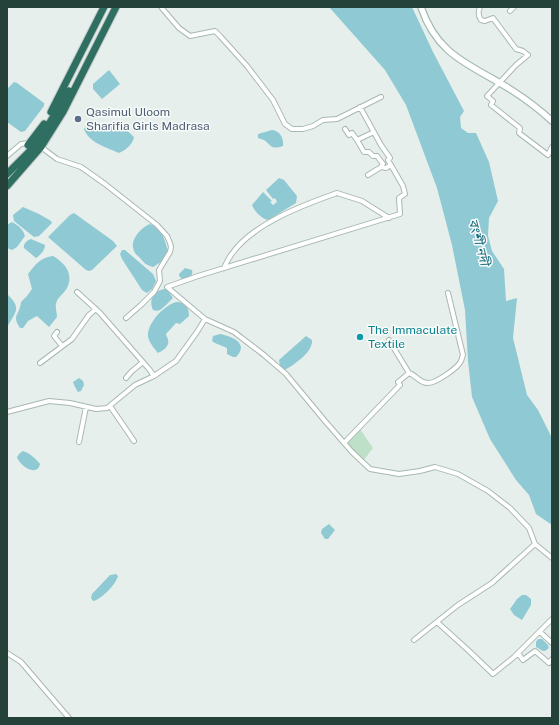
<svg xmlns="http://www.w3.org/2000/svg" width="559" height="725" viewBox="0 0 559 725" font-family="'Public Sans','Noto Sans Bengali',sans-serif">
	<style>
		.green { fill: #bfe0c8 }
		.water { fill: #8ec9d4 }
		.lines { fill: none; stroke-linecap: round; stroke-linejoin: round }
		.street-casing { stroke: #a8b8b2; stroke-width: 6 }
		.secondary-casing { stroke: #a4bbb3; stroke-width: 8 }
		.highway-casing { stroke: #c2cac8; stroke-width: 9 }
		.street { stroke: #fff; stroke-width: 4 }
		.secondary { stroke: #fff; stroke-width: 5.5 }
		.highway { stroke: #2f6f62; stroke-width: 7 }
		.service-dot { fill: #5c6f8a; stroke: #f7fbf9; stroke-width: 1.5 }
		.culture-dot { fill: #0f9aa8; stroke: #f7fbf9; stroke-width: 1.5 }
		.labels { text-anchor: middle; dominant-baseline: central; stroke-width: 3; stroke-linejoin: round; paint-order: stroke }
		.service-label { font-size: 12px; fill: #4e5e75; stroke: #f7fbf9; text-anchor: start }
		.culture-label { font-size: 12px; fill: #0d838f; stroke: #f7fbf9; text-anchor: start }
		.water-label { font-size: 13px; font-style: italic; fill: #1c6f80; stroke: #f7fbf9 }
	</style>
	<rect width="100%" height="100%" fill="#e6efeb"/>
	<path class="green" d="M360,429L373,448L363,461L347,443Z"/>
	<path class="water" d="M329,7H412L433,52L464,111L460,117L461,128L468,133H476L489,162L498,201L489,218L488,236L492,251L504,269L506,301L517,298L513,338L527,395L538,410L552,438V525L536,514L529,495L516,480L490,439L472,397L468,361L465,310L452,245L437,188L406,105L385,70Z
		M109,70L120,84L102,99L93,89V84Z
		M14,82L17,83L44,103V106L25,131L21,132L7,122V89Z
		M116,122L119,123L134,137C133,144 126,150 119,153C106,147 89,143 84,129L87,124C102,121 101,134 116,122Z
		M272,130C280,131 284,138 283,146C271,150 272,146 264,140C262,139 260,139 258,138V134Z
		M279,178L284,180L297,196L296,203L268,220C262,219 254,211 252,205L263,192L272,201L270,202L273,205L277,202L275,198L273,199L266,190Z
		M23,207L39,214L51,221L52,223L39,236L34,237L14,221L13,215Z
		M74,213L113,241L117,246L92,270L89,271L86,270L48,237L70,215Z
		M12,222C18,225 23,229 25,236L17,247L12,250L7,248V225Z
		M150,224C164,231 163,237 168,250L161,262L153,267C146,265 144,263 140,258C137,255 134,253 133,248C131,238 142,227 150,224Z
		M31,239L45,245C45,251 40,255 36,258L24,248C23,244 27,240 31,239Z
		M122,250H125L153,274L156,281L152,289L147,293L142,290L122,259L120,254Z
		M53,256C65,263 74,274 67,288C64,294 57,297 56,304C55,307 57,313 57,317L49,327L37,316L28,321L23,328H20C11,315 20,315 21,302L27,296L32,289L28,274C35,265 41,257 53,256Z
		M185,268L192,270C194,277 187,278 183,280L179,276V274Z
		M165,289H167L173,298C171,300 162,309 160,310C158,311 155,311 153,310C148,300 154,290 165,289Z
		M7,294C22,308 16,311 7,327Z
		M176,302C185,302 189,307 189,316L180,324L176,323L166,334C166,336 168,338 168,340C170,346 163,351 158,353C154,348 147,340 148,334C149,321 165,305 176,302Z
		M220,334C231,336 250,343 236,357H233L227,354V348L215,343L212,341L213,336Z
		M306,336L312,340C313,352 295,364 285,370L280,366L279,360Z
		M79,378L83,381L84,385L81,391L78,392L75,387L73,382Z
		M23,451C30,453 36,459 40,464C37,478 19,465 17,457L20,453Z
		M329,524L335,530L328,539H325L321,533L322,529Z
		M116,574L118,576C116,584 101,600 93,601L91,598L92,594L110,575Z
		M522,595H526L531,599V605L522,620L514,615L510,609L517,599Z
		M538,639H542L548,645L549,648L545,651H543L536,647V642Z"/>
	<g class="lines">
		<defs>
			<path id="street" d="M161,7L179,28L190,36L215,31L220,36L247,66L273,100L285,124L292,129H303L313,126L323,120L337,119L381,97
				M480,7C478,12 478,16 481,20L485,21L493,18L516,49L523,51L528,55L516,65L487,96L493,101L491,105L520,128L519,133L548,155L552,147
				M510,11L514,7
				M345,129L349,135L352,133L357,140L374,132
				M357,140L364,152H369L373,156H377L383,164L381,167L386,168L391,165
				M41,147L57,159L81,167L105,184L157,225L167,236L170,243L171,247L170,252L159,270L160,281L154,292L141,305L126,318
				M7,156L21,144L30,143
				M368,175L381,167
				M224,268C226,264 228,259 231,255C252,224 303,205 337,193L362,201L389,218
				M77,292L100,313L149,369L154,376
				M205,319L167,287L198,276L400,214L399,198L405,194L403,186L388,160L390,158L381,145L360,107
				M57,332L54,336L62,346
				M40,363L72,339L89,315L96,309
				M409,373C416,375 419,383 428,383C436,383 458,368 461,361C462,359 462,357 463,355L448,293
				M126,378L131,372L143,362
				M110,406L134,441
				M7,412L49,401L70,403L96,409L107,408L135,385L154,376L176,361L197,332L205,319L234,332L264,355L286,374L325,421L352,452L370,469L399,474L420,471L435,467L458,474L488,491L510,508L529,528L535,544L552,558
				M79,442L86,407
				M344,443L400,385L398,382L409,373L389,340
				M437,622L468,650L493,674L514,657L552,619
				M540,632L552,643
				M414,640L458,605L492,583L535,544
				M7,653L21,662L69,718
				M518,653L523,660L535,651L549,663L552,659"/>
			<path id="secondary" d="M421,7C438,58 473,65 513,91C527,100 540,110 552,121"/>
			<path id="highway" d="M51,112L104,7
				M28,145L44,124
				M7,174L28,153L41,137L69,91
				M7,186L41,147L63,112L116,7"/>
		</defs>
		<use href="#street" class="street-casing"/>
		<use href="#secondary" class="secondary-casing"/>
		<use href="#highway" class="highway-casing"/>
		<use href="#street" class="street"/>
		<use href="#secondary" class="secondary"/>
		<use href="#highway" class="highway"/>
	</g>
	<circle class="service-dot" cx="78" cy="119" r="4"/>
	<circle class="culture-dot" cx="360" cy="337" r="4"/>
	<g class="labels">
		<g class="service-label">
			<text x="86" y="112">Qasimul Uloom<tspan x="86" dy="14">Sharifia Girls Madrasa</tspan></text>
		</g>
		<g class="culture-label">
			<text x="368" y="330">The Immaculate<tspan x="368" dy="14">Textile</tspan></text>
		</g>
		<g class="water-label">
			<text transform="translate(479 242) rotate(75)">বংশী নদী</text>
		</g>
	</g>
	<rect width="559" height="725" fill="none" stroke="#24423a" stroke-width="16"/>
</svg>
